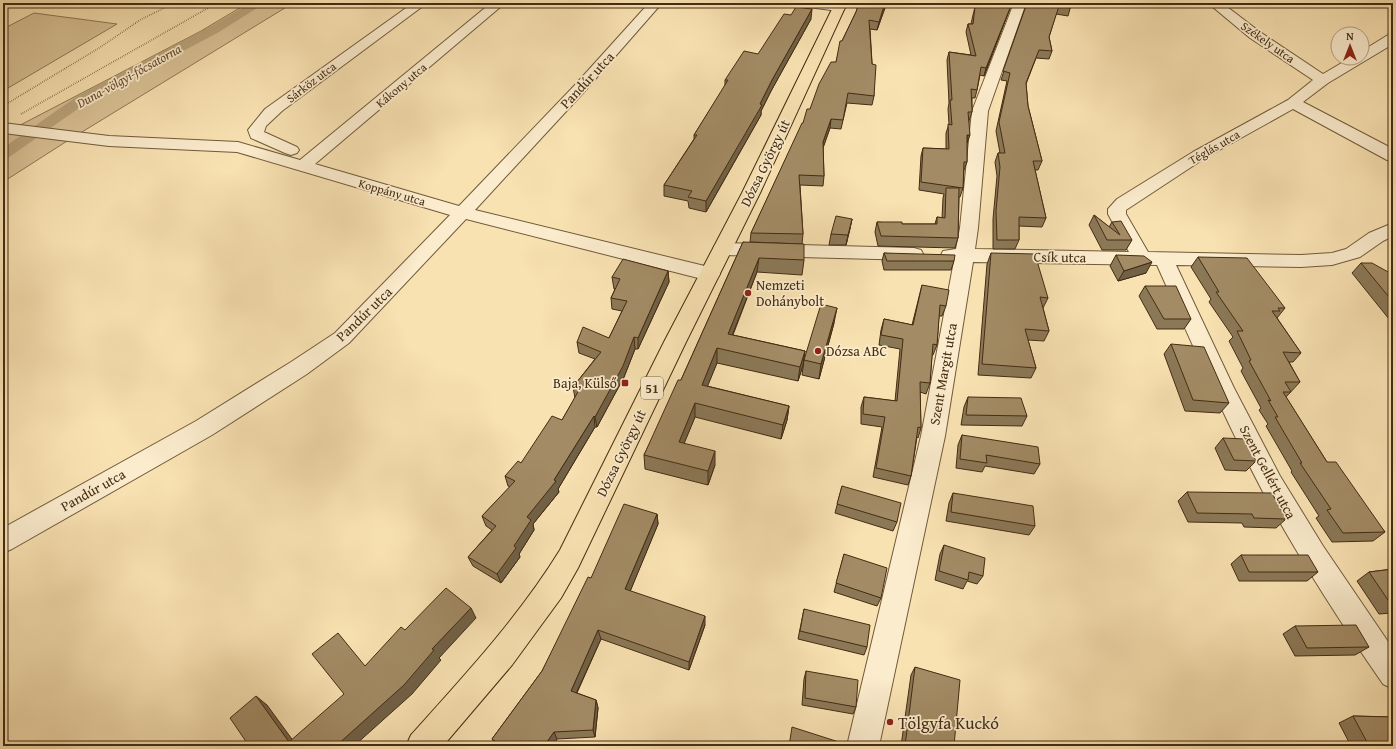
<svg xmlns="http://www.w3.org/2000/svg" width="1396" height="749" viewBox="0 0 1396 749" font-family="'Gentium Book Plus',serif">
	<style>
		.green { fill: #dac397; stroke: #8f7854 }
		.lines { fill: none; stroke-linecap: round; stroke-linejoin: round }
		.canal { fill: #bba47c; fill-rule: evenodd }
		.minor-casing { stroke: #715a3a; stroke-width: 2 }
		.major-casing { stroke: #442c12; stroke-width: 2 }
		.path { stroke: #442c12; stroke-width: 1.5; stroke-dasharray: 0.5 1.5; stroke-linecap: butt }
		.minor { fill: #fbeccd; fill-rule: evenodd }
		.major { fill: #f9e2b2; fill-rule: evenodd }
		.wall { fill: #8b7857; stroke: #442c12 }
		.shaded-wall { fill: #716147; stroke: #442c12 }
		.building { fill: #a28b65; stroke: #442c12 }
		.poi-dot { fill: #8f2418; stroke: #fbeccd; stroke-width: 1.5 }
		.labels { text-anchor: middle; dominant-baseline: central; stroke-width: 3.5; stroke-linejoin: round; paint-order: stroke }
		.far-street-label { font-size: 12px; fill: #442c12; stroke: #fbeccd }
		.far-water-label { font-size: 13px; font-style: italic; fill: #624a2c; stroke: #fbeccd }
		.shield { fill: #fbeccd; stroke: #7b664a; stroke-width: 1 }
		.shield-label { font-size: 13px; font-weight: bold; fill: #442c12 }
		.street-label { font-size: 14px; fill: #442c12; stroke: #fbeccd }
		.poi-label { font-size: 14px; fill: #442c12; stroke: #fbeccd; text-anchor: start }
		.near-poi-label { font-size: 17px; fill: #442c12; stroke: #fbeccd; text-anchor: start }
	</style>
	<rect width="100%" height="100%" fill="#f9e2b2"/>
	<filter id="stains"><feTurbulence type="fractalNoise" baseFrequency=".005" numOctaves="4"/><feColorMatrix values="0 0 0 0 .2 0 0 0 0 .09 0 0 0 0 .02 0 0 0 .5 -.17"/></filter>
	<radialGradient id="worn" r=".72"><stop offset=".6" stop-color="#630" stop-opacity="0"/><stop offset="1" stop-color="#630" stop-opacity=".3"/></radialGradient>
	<path class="green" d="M248,3H293L64,143L3,182V134L201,31Z
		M34,13L117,24L3,91V29Z"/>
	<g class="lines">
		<path class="canal" d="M251,3H265L219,32L89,101L8,158L3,159V148L79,95L211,26Z"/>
		<defs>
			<path id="minor" d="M413,3H427L282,111L266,126L264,132L297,147L299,150L297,153L291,155L285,153L251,138L248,130L265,109Z
				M491,3H505L315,164L459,206L574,86L649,3H662L584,92L475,210L717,269L720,274L717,279L710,281L466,219L349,343L307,374L212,435L12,549L3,553V528L196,421L291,362L335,333L450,215L237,152L109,146L3,133V123L109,136L238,142L300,160Z
				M802,3H838L844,4L845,7L844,10L839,11L808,7L804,6Z
				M1014,3H1026L988,111L978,228L975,249L1129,252L1108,214V209L1117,199L1193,152L1288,100L1313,80L1250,38L1208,3H1222L1260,32L1323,74L1350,58H1362V51L1388,35L1393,34V44L1328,83L1303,102L1393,149V161L1387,160L1293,109L1205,158L1126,210V214L1148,252L1301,255L1332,253L1346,249L1369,233L1393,223V236L1383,241L1360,257L1332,265L1301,267L1176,265L1234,388L1280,476L1323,546L1393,649V689L1383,684C1340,622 1299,558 1263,492C1224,418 1191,341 1157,265L973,262L945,436L879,746H847L921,436L954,261L943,259L941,255L943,251L956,249L960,228L972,111Z
				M722,243L914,248L921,250L923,254L921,258L914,260L722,255L715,253L713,249L715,245Z"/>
			<path id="major" d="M835,3H847L760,193L686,342L578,568L561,598L512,665L443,746H406L411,735C464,676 518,618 560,550L664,342L742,193Z"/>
		</defs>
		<use href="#minor" class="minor-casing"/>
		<use href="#major" class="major-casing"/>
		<path class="path" d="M3,106L99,48L140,20L174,3
			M21,114L217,3"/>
		<use href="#minor" class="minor"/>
		<use href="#major" class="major"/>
	</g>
	<path class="wall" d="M859,3H893L892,5H886L877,30L870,29L874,96L872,105L847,103L841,129L830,128L823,147L824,176L823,186L800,185L803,234L802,244L750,242L751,233L803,123L836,62L842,41L856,12Z
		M977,3H1012L984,76L980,75L977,90L975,98H972V112L969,121L967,143V162L964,170L963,188L960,197H959L958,238L955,248L878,246L875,232L877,222L902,224H935L937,217L942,218L943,198L944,194L919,190L921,156L923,148L946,149V133L949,124L948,109L949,103L947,60L949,52L971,55L966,32L968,24H971L973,15L975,7H977Z
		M1027,3H1083L1081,7L1071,5L1068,16L1056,14L1049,37L1052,51L1049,59L1036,58L1026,84L1028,106L1042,161L1038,170H1035L1046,218L1042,227L1019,226V240L1015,249H993V219L997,176L995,162L998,153H1000L996,131L1007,81L1001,80Z
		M811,19L771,91L761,111V115L706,212L689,208L688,201L664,196V185L694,139V135L725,86V80L758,54Z
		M1094,215L1109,227L1112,222L1132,240L1126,250H1102L1089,225Z
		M852,219L846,245H829L831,234Z
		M743,242L804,260L802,275L757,272L733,335L805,351L803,365L798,381L717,363L707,386L789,406L787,420L781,439L695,417L684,443L715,465L708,485L645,469L644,455L681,380Z
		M884,253L954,261L951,270H884L882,261Z
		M991,253L1048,298L1043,308L1049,331L1044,341L1028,340L1036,368L1031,378L978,375L987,264Z
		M1116,255L1146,273L1118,281L1110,266Z
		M1198,257L1285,308L1277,318L1301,353L1293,362H1289L1300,382L1286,397L1327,462L1385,532L1373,541L1332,542L1316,518L1319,516L1291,472L1292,471L1266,426L1268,424L1259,410L1261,408L1241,371L1243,368L1229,341L1233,337L1209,302L1211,299L1191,267Z
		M1361,263L1393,276V324L1352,273Z
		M668,271L669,282L638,349H635L624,377L597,427H595L558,489L559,492L533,524L534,530L519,554L520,557L501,583L473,566L468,557L492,530L486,526L482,516L510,487L508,486L505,476L521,463L562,420L575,398L573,387L595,359L579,353L577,342L609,338L622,311L612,309L611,298L615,289H614L612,277Z
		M922,285L946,306L942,316H939L937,345L933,355H932L930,383L926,394L920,392L921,428L918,438L917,437L911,476L908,485L873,477L882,427L861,424V407L864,397L895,401L900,349L879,345L881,330L884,319L912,325Z
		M1145,286L1191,319L1184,329H1157L1139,296Z
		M834,323L819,379L802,375L804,360Z
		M1171,344L1229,403L1220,413L1185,411L1164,354Z
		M968,397L1027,416L1022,426L961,425L964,407Z
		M962,435L1040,464L1034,474L985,466L982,472L956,468L958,445Z
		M1223,438L1256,461L1246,471L1225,470L1215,448Z
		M842,486L897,522L893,531L835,513Z
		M1187,492L1286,519L1276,528L1244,527L1242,523L1188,522L1178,501Z
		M953,493L1035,526L1029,535L946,521L949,503Z
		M657,514L658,524L630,591L705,625L689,670L601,639L577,693L596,700L598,708L595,737L557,739L552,746H497L492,739L542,671L591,578Z
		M944,545L983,576L977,584L967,581L963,589L935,580L940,554Z
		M844,554L881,598L877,606L834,592Z
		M1241,555L1318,572L1307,581H1239L1231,564Z
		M1393,569V613L1379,614L1357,581L1369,572Z
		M804,609L867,647L864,655L798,639Z
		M1295,626L1369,647L1355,655L1295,656L1283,634Z
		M915,667L954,746H901L911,675Z
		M806,671L856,707L853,714L802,705L804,679Z
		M1353,716L1393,717V746H1351L1339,723Z"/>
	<path class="shaded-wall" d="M885,3H887L886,5L877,30L879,22Z
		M1012,3L984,76L986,68Z
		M812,9L811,19L771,91L761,111V115L706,212V201L760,104L772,80Z
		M831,119L830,128L822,151L823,142Z
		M967,135H970L967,143Z
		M852,219L850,229L846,245L848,235Z
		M759,258L757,272L727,348L728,334Z
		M1152,262L1146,273L1118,281L1124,271Z
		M668,271L669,282L638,349V338Z
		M837,308L834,323L819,379L821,364Z
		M634,337L635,349L624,377L597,427L595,417Z
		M717,348V363L702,400V385Z
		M805,351L803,365L798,381L800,367Z
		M695,403V417L679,456V442Z
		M789,406L787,420L781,439L783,425Z
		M594,416L595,427L558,489L559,492L533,524L534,530L519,554L520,557L501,583L497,574L527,517L554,480Z
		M715,451V465L708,485V471Z
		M657,514L658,524L627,599L625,589Z
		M471,608L476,618L439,658L441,660L412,694L354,746H336L432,649Z
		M705,616V625L689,670V662Z
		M598,630L601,639L574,698L571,691Z
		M256,696L267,705L297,746L289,742Z
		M596,700L598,708L595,737L593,730Z
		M554,732L557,739L552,746H544Z"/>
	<path class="building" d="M859,3H885L879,22L869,20L872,64L876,65L874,96L848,93L843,120L831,119L823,142L824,176L799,175L803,234L751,233L802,123H803L807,109H810L819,84L831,62H836L840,41H842L856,12Z
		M979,3H1012L986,68L981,67L977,90L971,89L972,109V112H968L970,135H967V162H964L963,188L921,182L923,148L949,149L948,124L952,125L950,100H952L949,52L976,56L968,24H973L975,7H979Z
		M1027,3H1072L1071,8L1059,6L1049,37L1052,51L1039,50L1026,83L1028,106L1042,161H1033L1046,218L1019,217V240H997L996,211L1000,167L998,153H1005L999,122L1010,73L1003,71Z
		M796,7L812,9L772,80L760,104L762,105L706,201L688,197L692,191L664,185L697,135H694L728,80H725L744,51L758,54L784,14L791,15Z
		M946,188H959L958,238L881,236L877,222H902V224H937V217L945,218Z
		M1094,215L1120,235L1112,222L1121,221L1132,240H1107Z
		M836,216L852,219L848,235L831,234Z
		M743,242L804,244V260L759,258L728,334L805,351L800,367L717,348L702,385L789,406L783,425L695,403L679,442L715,451L708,471L644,455L678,380H681Z
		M884,253L955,255L954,261H887Z
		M991,253L1035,254L1048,298L1040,297L1049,331L1025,329L1036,368L982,364Z
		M1116,255L1144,256L1152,262L1124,271Z
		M1198,257L1247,258L1285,308H1278L1280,311H1272L1301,353L1283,352L1300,382H1285L1291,392H1283L1327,462H1336L1385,532L1343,533L1327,510L1331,509L1300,463H1302L1275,417H1278L1268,400L1271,401L1249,361L1251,360L1237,331H1243L1216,292H1219Z
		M623,259L668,271L638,338L634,337L623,366L595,417L594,416L554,480L556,481L527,517L531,520L514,546L516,548L497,574L468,557L496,526L482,516L515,481L505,476L518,461L521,463L552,416L562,420L579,390L573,387L601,352L577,342L583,327L609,338L627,301L611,298L620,279L612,277Z
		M1361,263H1372L1390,273L1393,276V302Z
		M922,285L949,290L946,306L940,305L937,345L933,344L930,383L920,382L921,428L918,427L911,476L876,468L885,417L863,414L864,397L897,401L903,339L881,335L884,319L913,325Z
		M1145,286H1176L1191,319H1164Z
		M821,304L837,308L821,364L804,360Z
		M1171,344L1204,347L1229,403L1193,400Z
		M968,397L1021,398L1027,416L966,415Z
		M962,435L1038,447L1040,464L986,455L987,463L960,459Z
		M1223,438L1245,439L1256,461L1234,460Z
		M842,486L901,503L897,522L837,504Z
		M1187,492L1272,493L1286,519L1254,518L1252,514L1197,513Z
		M953,493L1033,506L1035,526L951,512Z
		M624,504L657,514L625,589L705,616L689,662L598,630L571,691L596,700L593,730L554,732L544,746H502L492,739L542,671L588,577L591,578Z
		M944,545L985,558L983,576L969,572L968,580L939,571Z
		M844,554L887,568L881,598L836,583Z
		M1241,555H1308L1318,572H1249Z
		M1393,569V606H1392L1369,572Z
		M446,588L471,608L432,649L434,650L404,685L336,746H249L230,718L256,696L289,742L344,694L312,654L338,633L365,666L401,627L405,630Z
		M804,609L870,625L867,647L800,631Z
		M1356,625L1369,647L1307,648L1295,626Z
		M915,667L960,680L954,746H905Z
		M806,671L858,680L856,707L805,698Z
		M1353,716L1393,717V744H1368Z
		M792,727L842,743L841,746H789Z"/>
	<g class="poi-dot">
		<circle cx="748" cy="293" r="4"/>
		<circle cx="818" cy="351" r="4"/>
		<rect x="621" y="379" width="8" height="8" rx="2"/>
		<circle cx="890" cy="722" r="4"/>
	</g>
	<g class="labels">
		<g class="far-street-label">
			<text transform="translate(1268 42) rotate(35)">Székely utca</text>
			<text transform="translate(311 82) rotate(-37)">Sárköz utca</text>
			<text transform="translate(401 85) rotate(-40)">Kákony utca</text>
			<text transform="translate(1214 147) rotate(-30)">Téglás utca</text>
			<text transform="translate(392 192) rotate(16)">Koppány utca</text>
		</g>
		<g class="far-water-label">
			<text transform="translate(129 76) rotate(-29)">Duna-völgyi-főcsatorna</text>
		</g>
		<rect class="shield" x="641" y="377" width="22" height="22" rx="3"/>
		<g class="shield-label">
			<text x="652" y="388">51</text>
		</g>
		<g class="street-label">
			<text transform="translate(587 80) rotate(-47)">Pandúr utca</text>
			<text transform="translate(765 163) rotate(-64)">Dózsa György út</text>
			<text transform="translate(1060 257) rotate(1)">Csík utca</text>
			<text transform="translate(364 314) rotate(-44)">Pandúr utca</text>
			<text transform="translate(943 374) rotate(-80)">Szent Margit utca</text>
			<text transform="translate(621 453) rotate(-64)">Dózsa György út</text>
			<text transform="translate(1268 472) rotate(62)">Szent Gellért utca</text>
			<text transform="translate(93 490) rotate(-29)">Pandúr utca</text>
		</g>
		<g class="poi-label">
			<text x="756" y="285">Nemzeti<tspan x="756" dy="16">Dohánybolt</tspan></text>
			<text x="826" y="351">Dózsa ABC</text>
			<text x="617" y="383" text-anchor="end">Baja, Külső</text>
		</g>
		<g class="near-poi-label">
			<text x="898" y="722">Tölgyfa Kuckó</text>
		</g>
	</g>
	<rect width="1396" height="749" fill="none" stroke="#f9e2b2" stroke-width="16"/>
	<rect x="4" y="4" width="1388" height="741" fill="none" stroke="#442c12" stroke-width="2"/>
	<rect x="8" y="8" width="1380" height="733" fill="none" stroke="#442c12"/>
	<g transform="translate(1350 46)"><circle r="19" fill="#fbeccd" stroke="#b29f82"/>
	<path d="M0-3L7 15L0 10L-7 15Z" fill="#8f2418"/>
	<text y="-6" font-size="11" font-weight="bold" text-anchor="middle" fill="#442c12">N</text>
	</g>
	<rect width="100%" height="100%" filter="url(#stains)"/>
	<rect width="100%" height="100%" fill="url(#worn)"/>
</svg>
